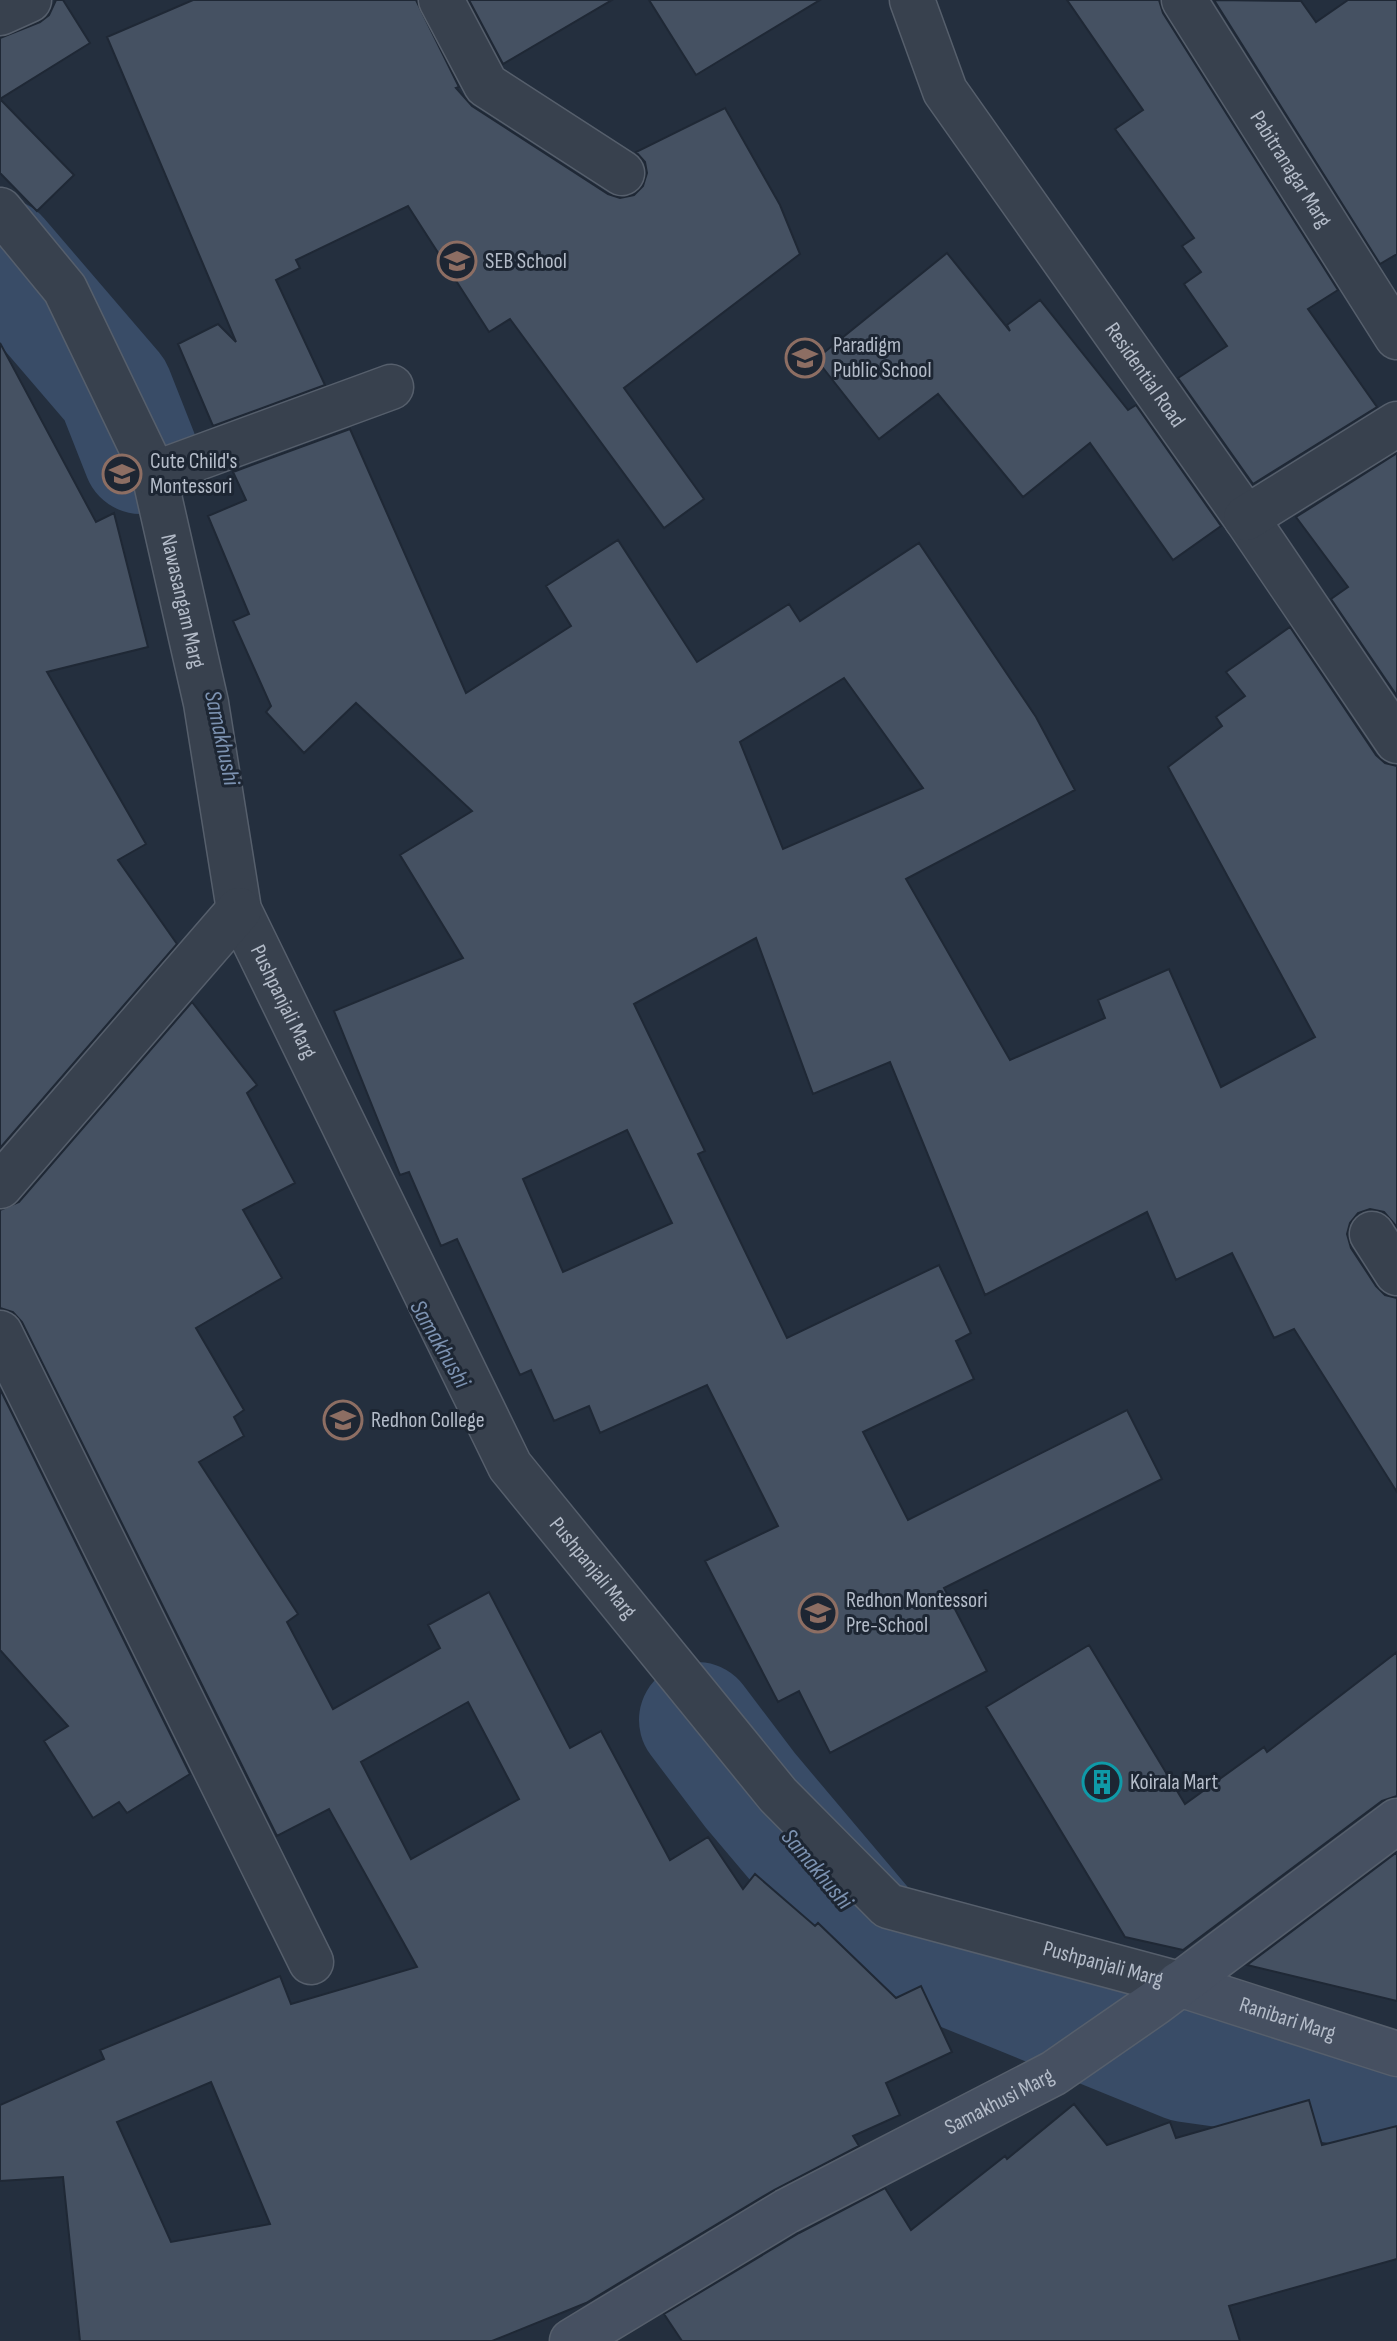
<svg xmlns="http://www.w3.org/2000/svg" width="1397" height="2341" viewBox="0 0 1397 2341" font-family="'Sofia Sans Condensed',sans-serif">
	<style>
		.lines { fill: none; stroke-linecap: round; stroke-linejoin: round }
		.river { stroke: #394c67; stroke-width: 116 }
		.building { fill: #455162; stroke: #1f2835; stroke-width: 2; fill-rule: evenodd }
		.street-casing { stroke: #565f6c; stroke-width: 47 }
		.secondary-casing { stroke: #565f6c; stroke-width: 47 }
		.street { stroke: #38414e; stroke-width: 44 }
		.secondary { stroke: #465061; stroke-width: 44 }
		.labels { text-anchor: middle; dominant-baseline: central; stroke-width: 6; stroke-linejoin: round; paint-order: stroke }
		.street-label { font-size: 22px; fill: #b4bcc9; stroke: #1d2633 }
		.poi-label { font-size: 22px; fill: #b4bcc9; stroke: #1d2633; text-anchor: start }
		.water-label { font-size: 24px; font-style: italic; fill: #7c92b1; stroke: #1d2633 }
	</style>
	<rect width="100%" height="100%" fill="#242f3e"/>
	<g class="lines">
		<path class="river" d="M0,256L115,390L141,456
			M697,1720L750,1790L874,1937L1186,2064L1397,2094"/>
	</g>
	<path class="building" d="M56,0H63L90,43L0,99L74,175L37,211L0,173V38L40,22L49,15Z
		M193,0H416L459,87L456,88L472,106L608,194L620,198L634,195L643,186L647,173L645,162L636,152L725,108L780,205L800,254L624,388L704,499L664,528L510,319L489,332L408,206L296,260L300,268L276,280L325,385L213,426L178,344L218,324L236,342L107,37Z
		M469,0H612L503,64Z
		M649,0H820L696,75Z
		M1067,0H1159L1163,13L1338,290L1308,309L1377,407L1253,484L1178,378L1227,346L1184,284L1201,272L1182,246L1194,238L1115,129L1143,110Z
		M1214,0L1301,1L1316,22L1348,0H1397V254L1380,264Z
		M947,253L1010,331L1007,325L1040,300L1128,410L1136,405L1221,526L1173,560L1090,443L1023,497L938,394L879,439L816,359Z
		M0,343L96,522L114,513L148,647L47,672L146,844L118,860L177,944L0,1148Z
		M350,429L466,693L571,626L546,586L618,540L697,662L789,604L800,621L919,543L1036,717L1075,790L906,879L1010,1060L1105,1018L1098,1000L1169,969L1221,1087L1315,1037L1168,767L1222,726L1216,717L1245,696L1226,672L1290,627L1376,755L1385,763L1397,766V1227L1384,1212L1370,1209L1358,1213L1350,1223L1347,1234L1351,1248L1376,1286L1385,1295L1397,1298V1492L1294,1329L1274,1338L1232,1253L1176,1280L1147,1212L985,1295L890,1062L813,1094L756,938L634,1004L705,1151L698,1154L787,1338L939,1265L971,1333L956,1341L974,1379L863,1432L908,1520L1127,1410L1162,1479L944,1588L987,1671L830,1753L799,1691L778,1702L705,1561L778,1526L707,1385L600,1433L589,1406L554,1421L531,1370L520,1375L457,1239L441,1246L409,1172L400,1175L334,1011L463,958L400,855L472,811L356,703L304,753L266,712L271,706L233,621L249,614L208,516L246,500L233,472ZM844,678L923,788L783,849L740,742ZM627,1130L672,1223L563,1272L523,1179Z
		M1397,453V696L1331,599L1348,587L1296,517Z
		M192,1002L257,1085L247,1093L295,1183L243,1210L282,1278L196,1328L244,1410L234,1417L244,1436L199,1462L298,1614L287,1622L333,1709L440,1648L428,1625L489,1592L570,1748L601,1731L670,1860L708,1837L743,1889L755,1874L815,1926L818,1923L896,1998L921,1986L952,2052L886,2083L900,2115L853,2136L859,2146L774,2190L586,2303L492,2341H80L63,2177L0,2181V2105L104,2059L100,2050L280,1976L291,2004L417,1967L329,1809L277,1836L22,1322L13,1312L0,1308V1210L19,1202ZM468,1702L519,1799L411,1859L361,1762ZM211,2082L270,2224L171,2242L117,2122Z
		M0,1389L190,1774L127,1813L119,1802L93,1818L44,1741L68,1726L0,1650Z
		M1089,1645L1185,1804L1264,1747L1267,1752L1397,1652V1796L1382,1801L1183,1950L1125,1937L986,1707Z
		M1397,1852V2001L1247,1965Z
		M1309,2100L1322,2145L1397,2126V2259L1229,2306L1240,2341H682L664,2314L799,2233L885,2188L911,2230L1005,2156L1007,2159L1074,2104L1107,2145L1170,2122L1176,2138Z"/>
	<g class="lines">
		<defs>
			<g id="street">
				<path d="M441,0L486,85L622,173"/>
				<path id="s1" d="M912,0L945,91L1246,518L1397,741"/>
				<path id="s2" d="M1184,0L1397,337"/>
				<path d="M0,13L29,0"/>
				<path id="s3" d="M0,210L65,289L154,474L206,703L239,910L510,1466L778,1795L888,1906L1179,1984"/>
				<path d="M154,474L391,387"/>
				<path d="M1246,518L1397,424"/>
				<path d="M0,1186L239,910"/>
				<path d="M1372,1234L1397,1273"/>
				<path d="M0,1333L311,1962"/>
			</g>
			<g id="secondary">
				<path id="s4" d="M1179,1984L1397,2054"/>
				<path id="s5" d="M572,2341L787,2211L1054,2073L1155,2003L1397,1821"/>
			</g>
		</defs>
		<use href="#street" class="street-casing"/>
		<use href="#secondary" class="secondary-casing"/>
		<use href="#street" class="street"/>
		<use href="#secondary" class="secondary"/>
	</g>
	<defs>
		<symbol id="school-ring" viewBox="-11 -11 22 22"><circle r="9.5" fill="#1d2633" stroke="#8d6e63" stroke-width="1.5"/><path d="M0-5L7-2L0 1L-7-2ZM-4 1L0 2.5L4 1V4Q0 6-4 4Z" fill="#8d6e63"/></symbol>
		<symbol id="university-ring" viewBox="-11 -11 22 22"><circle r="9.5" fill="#1d2633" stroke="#8d6e63" stroke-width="1.5"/><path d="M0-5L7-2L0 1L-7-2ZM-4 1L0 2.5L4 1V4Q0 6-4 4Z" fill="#8d6e63"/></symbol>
		<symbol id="building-ring" viewBox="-11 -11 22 22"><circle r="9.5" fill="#1d2633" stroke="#0f9aa8" stroke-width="1.5"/><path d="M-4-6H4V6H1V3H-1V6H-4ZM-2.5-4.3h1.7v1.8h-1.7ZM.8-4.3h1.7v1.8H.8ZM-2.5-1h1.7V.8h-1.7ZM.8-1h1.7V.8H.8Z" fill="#0f9aa8"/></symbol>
	</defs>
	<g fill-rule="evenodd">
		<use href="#school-ring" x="435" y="239" width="44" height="44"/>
		<use href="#school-ring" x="783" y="336" width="44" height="44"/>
		<use href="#school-ring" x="100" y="452" width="44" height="44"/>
		<use href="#university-ring" x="321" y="1398" width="44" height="44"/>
		<use href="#school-ring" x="796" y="1591" width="44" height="44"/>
		<use href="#building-ring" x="1080" y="1760" width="44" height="44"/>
	</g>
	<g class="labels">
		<g class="street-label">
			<text stroke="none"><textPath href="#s2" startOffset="200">Pabitranagar Marg</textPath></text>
			<text stroke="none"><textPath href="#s1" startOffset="444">Residential Road</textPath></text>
			<text stroke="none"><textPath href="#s3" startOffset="438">Nawasangam Marg</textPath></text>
			<text stroke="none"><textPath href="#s3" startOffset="854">Pushpanjali Marg</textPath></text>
			<text stroke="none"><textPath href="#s3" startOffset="1502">Pushpanjali Marg</textPath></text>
			<text stroke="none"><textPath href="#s3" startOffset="2174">Pushpanjali Marg</textPath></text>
			<text stroke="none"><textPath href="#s4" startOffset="114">Ranibari Marg</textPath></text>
			<text stroke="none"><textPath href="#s5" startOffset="490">Samakhusi Marg</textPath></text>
		</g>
		<g class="poi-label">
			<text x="485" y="261">SEB School</text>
			<text x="833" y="345">Paradigm<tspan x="833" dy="25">Public School</tspan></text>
			<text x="150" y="461">Cute Child's<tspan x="150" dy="25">Montessori</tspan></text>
			<text x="371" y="1420">Redhon College</text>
			<text x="846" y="1600">Redhon Montessori<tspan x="846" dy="25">Pre-School</tspan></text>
			<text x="1130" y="1782">Koirala Mart</text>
		</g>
		<g class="water-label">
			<text transform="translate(222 738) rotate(78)">Samakhushi</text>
			<text transform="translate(440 1344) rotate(60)">Samakhushi</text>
			<text transform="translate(817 1869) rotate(50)">Samakhushi</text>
		</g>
	</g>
</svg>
